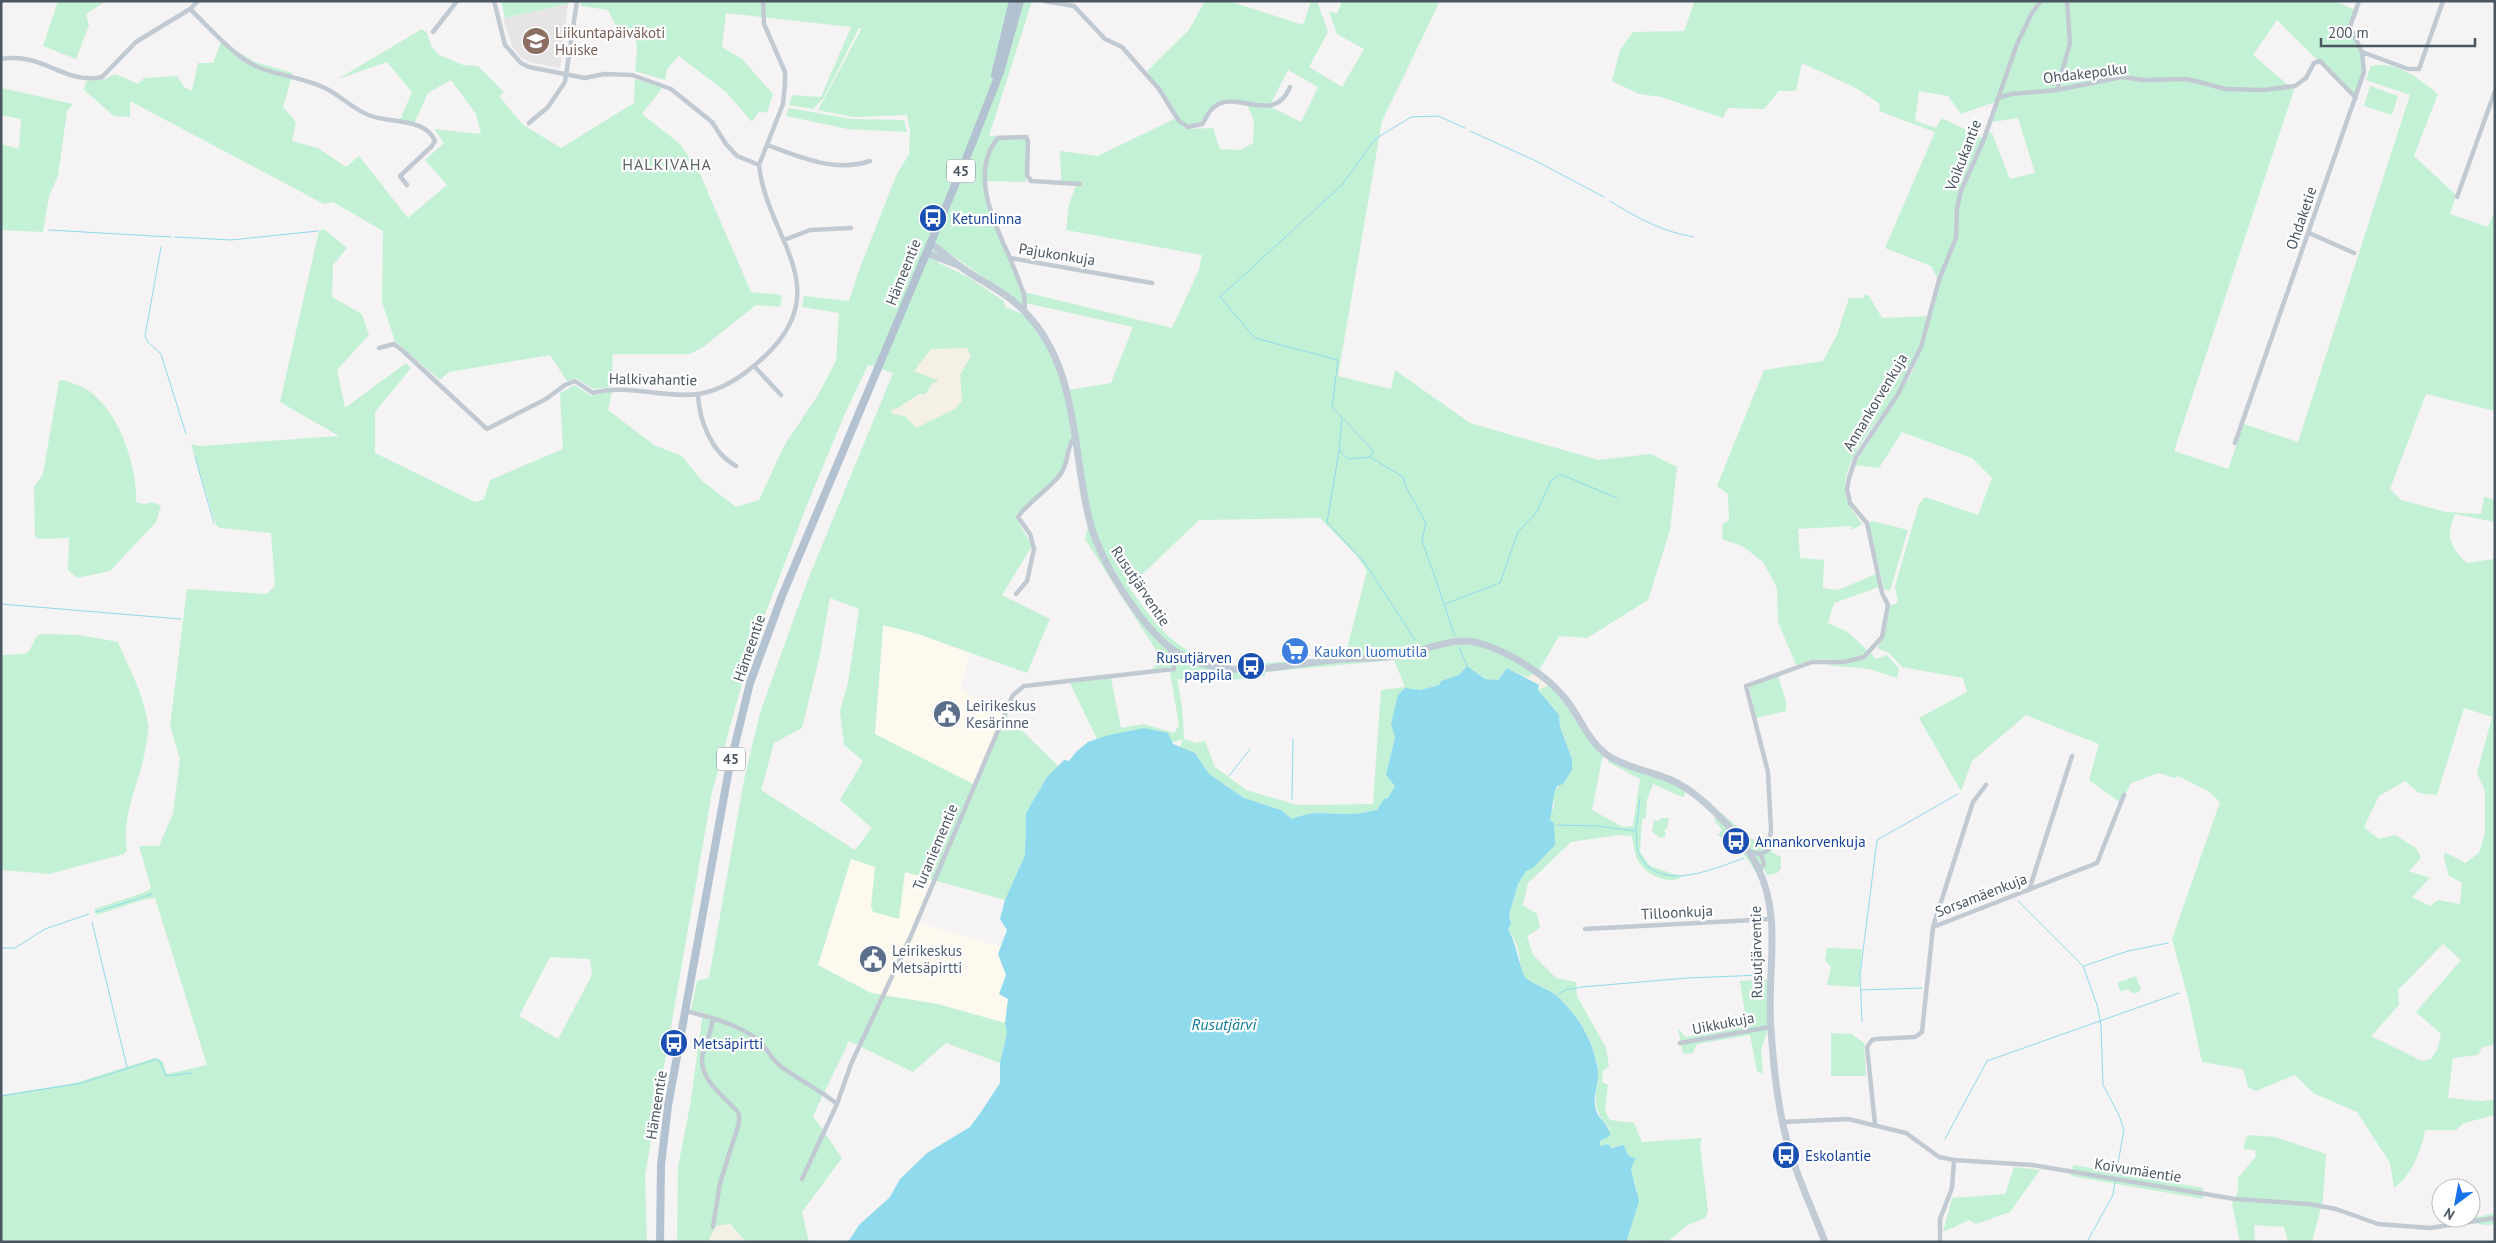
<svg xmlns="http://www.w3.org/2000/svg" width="2496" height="1243" viewBox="0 0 2496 1243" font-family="'PT Sans',sans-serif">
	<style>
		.commercial { fill: #fdf9ef }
		.education { fill: #e6e4e5 }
		.green { fill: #c3f1d5; fill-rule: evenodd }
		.sand { fill: #f5f0e5 }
		.water { fill: #90daee }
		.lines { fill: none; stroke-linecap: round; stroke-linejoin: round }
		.stream { stroke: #90daee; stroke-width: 1 }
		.street { stroke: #c1cad2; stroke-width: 4.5 }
		.secondary { stroke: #c1cbd6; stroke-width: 7 }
		.primary { stroke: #b3c2d1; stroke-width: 8 }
		.labels { text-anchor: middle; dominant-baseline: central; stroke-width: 4.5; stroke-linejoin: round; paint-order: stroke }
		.shield { fill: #fff; stroke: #808990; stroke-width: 1 }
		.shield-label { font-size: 14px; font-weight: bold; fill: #4a5661 }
		.education-label { font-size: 15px; fill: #785e54; stroke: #fff; text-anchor: start }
		.street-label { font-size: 15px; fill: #4a5661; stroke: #fff }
		.transit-label { font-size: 15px; fill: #164399; stroke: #fff; text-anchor: start }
		.shop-label { font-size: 15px; fill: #366cbe; stroke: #fff; text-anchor: start }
		.service-label { font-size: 15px; fill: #4e5e75; stroke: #fff; text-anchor: start }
		.neighbourhood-label { font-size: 16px; letter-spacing: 1px; fill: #5f6368; stroke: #fff }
		.water-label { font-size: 16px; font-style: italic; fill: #0c7c9b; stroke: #fff }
	</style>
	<rect width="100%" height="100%" fill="#f5f3f3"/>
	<path class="commercial" d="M884,625L918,634L970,653L960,689L1006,715L975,786L875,734Z
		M851,859L938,880L919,923L1001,947L998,954L1006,975L999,994L1008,998L1005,1023L938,1004L871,993L818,965Z"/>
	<path class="education" d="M568,4L560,68L529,62L522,58L513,48L503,19Z"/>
	<path class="green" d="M58,1H106L86,14L89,25L76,59L43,46Z
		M501,1H569L568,4L505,18Z
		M581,1H1032L989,136L1029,135L1026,182L986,181L993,218L1024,292L1172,328L1199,270L1202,255L1066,230L1069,204L1076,186L1061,181L1060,151L1098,156L1174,119L1187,129L1213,128L1220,149L1240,150L1253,143L1254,121L1247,105L1271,107L1301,122L1318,87L1288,70L1271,103L1219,102L1198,124L1188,125L1180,120L1147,71L1189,30L1205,1H1229L1303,25L1311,1H1317L1328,32L1309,67L1342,87L1364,49L1337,34L1329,11L1337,14L1342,1H1440L1382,121L1338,376L1391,389L1395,370L1470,423L1598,460L1651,454L1677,467L1670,530L1648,600L1587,638L1559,636L1539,670L1605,755L1602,759L1592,810L1623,827L1633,826L1640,779L1608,762L1609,758L1668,781L1686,792L1683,797L1653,784L1647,800L1646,817L1642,820L1640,852L1650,866L1682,877C1666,886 1642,873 1636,856C1634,850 1633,843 1632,836L1618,835L1571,842L1528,883L1523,905L1537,914L1540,928L1527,936L1533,955L1556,978L1576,982L1577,996L1606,1048L1609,1066L1603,1071L1602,1082L1608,1085L1605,1111L1610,1120L1634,1123L1642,1142L1702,1138L1700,1145L1708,1211L1705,1218L1688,1225L1667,1242L1627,1240L1631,1229L1637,1190L1631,1169L1634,1163L1617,1146L1611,1148L1600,1146V1141L1606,1138L1610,1129C1583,1100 1604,1089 1596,1058C1591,1036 1574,1010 1556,995C1548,988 1533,984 1526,979C1519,972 1521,962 1519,954C1518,945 1513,936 1508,930L1511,923L1509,915L1518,884L1549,821L1554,805L1553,796L1572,759L1560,727L1559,715L1538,690L1548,686L1534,675L1526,677L1507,668L1498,680L1485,679L1467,666L1459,675L1441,681L1439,685L1420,690L1391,724L1395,737L1386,775L1395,786L1388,798L1384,799L1377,810C1369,811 1359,814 1350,814C1327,815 1316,809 1292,819L1281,810L1244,798L1209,774L1195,753L1180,747L1183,739C1156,751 1126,730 1097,739L1068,679L1110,674L1121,728L1144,724L1174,733L1179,725L1170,672L1152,669L1158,662L1159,655L1085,539L1088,527L1081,497L1072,438C1064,448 1067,460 1061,471C1051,488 1030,502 1015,516L1032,546L1002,595L1050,619L1027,673L918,634L883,625L875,734L975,785L1006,715L1058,766L1047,777L1026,813L1025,855L1005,900L905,872L899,919L873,912L871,906L875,867L851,859L818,965L871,993L938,1004L1005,1023L1007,1033L1000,1063L946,1043L913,1072L849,1041L813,1116L842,1158L802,1212L809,1242H746L730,1224L709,1239L710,1242H677L678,1167L690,1106L703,1012L691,1010L697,981L709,978L744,780L760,713L807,582L893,373L868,365L843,418L807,505L751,651L712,792L645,1175L647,1242H1V1095L75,1083L155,1058L163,1062L167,1074L207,1065L155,898L146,899L96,915L94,909L146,892L151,888L139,846H159L173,814L180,759L170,726L187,589L266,594L275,586L271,533L220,528L216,525L191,444L200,446L339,436L280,402L319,231L324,229L347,248L333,265L332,297L362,314L369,335L337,370L345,408L406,363L411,368L375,412V453L475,502L484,499L490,480L563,449L560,393L575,385L591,396L612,391L608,410L654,445L682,456L701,480L736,507L759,500L784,446L818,395L836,361L839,313L802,307L804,296L849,301L859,270L896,176L909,154L910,132L907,115L853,117L818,110L862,28H859L824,97L813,109L789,105L792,95L821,97L851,27L726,13L722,47L742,59L773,94L767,113L759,111L752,122L726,92L679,56L667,69L665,80L635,71L637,48L635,38L620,34L608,10L581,6ZM942,248L1025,307L1026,303L1133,327L1111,383L1068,390L1038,326L1020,313L1005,307L1004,301L968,277L937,262ZM971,355L960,375L961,401L905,416L893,414L891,410L899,408L919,394H926L932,384L940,381L934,377ZM1320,518L1356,555L1367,571L1345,656L1232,666L1201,661L1186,653L1187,650C1161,634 1146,611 1129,587L1199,520ZM830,598L859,609L848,683L840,711L844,745L863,761L840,800L872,828L855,850L761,790L774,743L802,728L819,659ZM1394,660L1405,687L1381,690L1373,804L1297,805L1246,790L1215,767L1205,741L1196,743L1184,739L1182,706L1177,679L1218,681L1265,676V672ZM550,957L590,959L592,975L558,1039L519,1016Z
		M1691,1H2039L2030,12L1995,102L1961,114L1948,96L1919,91L1915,121L1936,128L1942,118L1982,138L1959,191L1955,237L1938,280L1931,266L1885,248L1935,132L1879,111L1880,104L1856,88L1802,63L1796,91H1779L1764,109L1728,108L1723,118L1661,97L1639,94L1612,81L1620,50L1633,32L1684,31L1694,3Z
		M2043,1H2335L2355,10L2350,27L2362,52L2364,72L2356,98L2277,20L2253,55L2294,90L2174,451L2228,469L2244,424L2298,442L2410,95L2366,80L2371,66C2398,61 2417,78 2438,94L2414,156L2456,195L2450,214L2488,227L2495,210V411L2426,394L2390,489L2401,500L2446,512L2481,514L2484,497L2495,499V522L2455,514C2445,537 2450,547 2467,563L2493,559L2495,539V1045L2482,1047L2478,1055L2453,1058L2448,1098L2482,1101L2495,1099V1115L2464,1123L2456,1130H2425C2422,1150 2411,1176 2394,1188L2390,1163L2357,1112L2313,1093L2295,1075L2256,1091L2248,1087L2243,1069L2202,1062L2188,998L2172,939L2220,802L2208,791L2178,776L2174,778L2159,773L2131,783L2121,803L2089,780L2099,744L2026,715L1972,761L1961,791L1919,718L1967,692L1963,678L1902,667L1889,653L1877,648L1884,637L1890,606L1898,602L1895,586L1919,504L1925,497L1978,515L1992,478L1972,458L1902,432L1879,468L1854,465L1911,375L1922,348L1940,282L1958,238V208L1963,192L1988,132L1992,133L2010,179L2035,173L2018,118L1992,122C2006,81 2017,36 2043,1ZM2464,708L2492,717L2477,773L2485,791V833L2479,853L2465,863L2445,852L2444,858L2449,876L2462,883L2460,904L2438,900L2430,906L2412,897L2430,878L2409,871L2421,858L2416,848L2395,835L2379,839L2364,827L2379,796L2405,781L2419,793L2437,795ZM2443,944L2461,960L2416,1012L2441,1034L2438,1048L2431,1059L2422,1061L2371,1036L2399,1005L2398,990Z
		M422,29L427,33L431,46L439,55L463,65L478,66L504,92L499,96L522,124L561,148L634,103L635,79L662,88L642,114L680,144L700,174L751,292L782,295L780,307L756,305L703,347L690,354H613L611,387L593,389L576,378L567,381L550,355L449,372L440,380L395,341L382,302L383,231L333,202L324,204L130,101V117L114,116L84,90L86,81L105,79L115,74L138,84L144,78L177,76L184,87L192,91L198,63H213L221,42L255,62L293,73L283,107L296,122L292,141L318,148L346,167L359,156L408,218L447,185L425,160L444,143L434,129L481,134L476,114L451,80L428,93L414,124L400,120L412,92L387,62L338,79Z
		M2370,86L2398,96L2392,115L2364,106Z
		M1,88L73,104L67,111L58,176L49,196L43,232L1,230V144L19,149L21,119L1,115Z
		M789,108L851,119L904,120L907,132L848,129L786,116Z
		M1865,294L1869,296L1882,318L1928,316C1921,343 1911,369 1896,394C1880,421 1843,456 1845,491C1846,504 1855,513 1862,524L1852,530L1851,526L1798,529L1800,558L1824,560L1823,588L1838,590L1876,574L1879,587L1834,603L1828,623L1848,632L1868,651C1853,666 1830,657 1811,660C1806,661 1801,664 1796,665L1778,622L1777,588L1763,562L1742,546L1722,539L1723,523L1729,521L1728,494L1717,486L1764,370L1823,361L1837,335L1849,298H1863Z
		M64,380C71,383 79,385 86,389C118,408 138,467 136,502L144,504L152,502L161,506L156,522L110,571L77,578L68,570L69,538L38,539L35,536L34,487L43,474L59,381Z
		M1872,521L1908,530L1890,591L1884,589L1869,523Z
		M42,634L79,635L118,642C129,668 145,697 148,725C149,732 147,739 146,745C141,781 121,812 127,850L124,854L49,874L1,870V655L25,654L29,651L37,636Z
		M1871,653L1876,659L1887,655L1899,669L1897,678L1869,669L1826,665L1865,659Z
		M1778,676L1786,701V711L1756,718L1749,686Z
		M1720,812L1757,843L1763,842L1775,845L1771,852L1781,857V868L1777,873L1767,875L1764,869L1756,873C1750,863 1743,850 1733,843C1728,840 1723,840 1718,835L1722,830L1714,820Z
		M1661,818H1669L1667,829L1664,830L1666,833L1665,837L1660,838L1652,832L1654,820L1659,821Z
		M1827,948L1862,949L1859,987L1827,985L1831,967L1825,960Z
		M2136,976L2141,990L2135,994L2127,989L2121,992L2117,983Z
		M1767,979V1033L1761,1050L1763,1074L1757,1071L1750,1035L1697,1044L1693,1053L1683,1054L1678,1029L1686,1037L1747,1026L1740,981Z
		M1831,1033L1852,1034L1864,1043L1866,1076H1831Z
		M2250,1135L2275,1137L2326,1154L2323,1200L2312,1242H2288L2284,1227L2254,1225L2255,1242H2240L2232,1204L2238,1191V1178L2256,1156L2255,1150L2243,1149L2247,1137Z
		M2073,1165L2203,1188V1199L2071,1176Z
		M2014,1167L2040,1170L2010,1212L1976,1224L1969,1220L1943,1232L1952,1198L2005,1194Z
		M2495,1213V1224C2485,1226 2477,1225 2468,1219Z"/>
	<path class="sand" d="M967,348L971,355L960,375L962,401L955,409L916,428L905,416L893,414L890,410C904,408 912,394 926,394L932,384L939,381L914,371L931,349Z
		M1534,674L1549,685L1538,690L1526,677Z
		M730,1224L746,1242H710L709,1239L716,1226Z"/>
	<path class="water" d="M1467,666L1485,679L1498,680L1507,668L1539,685L1538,690L1559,715L1560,727L1572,759V770L1563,784L1557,786C1552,798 1553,808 1550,820L1554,823L1555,845L1533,868L1526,871L1518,884L1509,915L1511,923L1508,930C1517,942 1520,974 1527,979C1536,986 1548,988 1557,996C1579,1016 1595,1043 1598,1072C1599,1085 1592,1096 1596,1110C1599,1120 1610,1124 1610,1136L1600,1141V1146L1608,1144L1611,1148L1624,1145C1626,1152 1628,1158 1636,1158L1631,1169L1639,1201L1627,1240L1629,1242H848L859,1225L890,1197L900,1179L927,1153L970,1127L981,1112L1000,1083V1063L1007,1033L1005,1023L1008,999L999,994L1006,975L998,954L1007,930L1000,919L1005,900L1025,855L1026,813L1047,777L1064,760L1069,761L1076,752L1088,742L1109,735L1144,728L1168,733L1173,744L1195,753L1209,774L1244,798L1281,810L1292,819C1317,809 1326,815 1350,814C1359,814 1369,811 1377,810L1384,799L1388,798L1395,786L1386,775L1395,737L1391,724L1398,695L1405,688L1420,690L1439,685L1441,681L1459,675Z"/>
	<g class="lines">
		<path class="stream" d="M1470,131L1536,161L1604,197
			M1610,201C1637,218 1663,232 1694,237
			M49,230L171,237
			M175,237L231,240L318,231
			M161,247L145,336L148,342L161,354L186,434
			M1343,418L1373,451L1370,457
			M1339,451L1327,522L1365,563L1415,640
			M195,457L214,523
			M1,604L181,619
			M1445,604L1500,583L1518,532L1536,513L1551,481L1560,474L1617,498
			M1455,636L1422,540L1426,523L1406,487L1403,477L1370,457L1348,459L1339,450L1342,418L1332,407L1338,360L1255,338L1220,297L1342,185L1375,139L1411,117L1438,116L1465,128
			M1459,647L1467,666
			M1229,776L1250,749
			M1292,799L1293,739
			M1557,825L1598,826L1636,831C1637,838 1636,848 1639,854C1659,894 1713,869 1744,858
			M1636,830L1640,798
			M2018,901L2083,966L2097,1005L2101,1024L2103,1085L2119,1115L2124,1130L2116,1174
			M96,912L152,894
			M92,922L127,1067
			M1,948H15L45,929L89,914
			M2084,966L2128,951L2168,943
			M1861,990L1922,988
			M1557,995L1565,990L1582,987L1687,978L1762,975
			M1862,1022L1860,975L1877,840L1958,794
			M1,1096L82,1083L157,1059L159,1060L166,1076L191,1073
			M1945,1139L1987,1061L2179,993
			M2087,1242L2113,1195L2115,1182"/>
		<path class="street" d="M494,1L505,45L521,63L529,67L585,78L604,74L632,75L671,89L712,122L726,144L737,156L759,165
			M1044,1L1074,6L1105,39L1122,47L1159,89L1179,121L1188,127L1202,124C1206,119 1208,112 1213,108C1234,87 1274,127 1290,87
			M190,9C209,27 236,59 260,68C281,76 305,78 325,88C341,96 354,110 371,116C390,123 426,118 435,141L431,147L400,176L407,185
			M433,32L457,1
			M2362,52L2408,69H2419L2443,1
			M1,59C44,52 64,85 102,77L136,42L190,9L198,1
			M2057,90L2070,43L2067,1
			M1998,98L2011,94L2057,90L2122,77L2144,80L2187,79L2226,89L2263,90L2295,86L2306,78L2314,63L2320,61L2356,98
			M529,123L548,107L565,82L577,1
			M767,145C801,157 834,173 870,161
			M2457,197L2495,91
			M2309,233L2354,253
			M784,240L810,230L851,228
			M1010,258C994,223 969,172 998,138L1026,137L1028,141L1027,175L1031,181L1080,184
			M1025,311L1024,294L1010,258L1152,283
			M379,348L394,344L403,351L487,429L546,399L565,385L575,381L593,393C627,383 664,399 699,394C724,390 746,374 764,357C838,288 767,239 759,165L783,104L785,84V72L764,24L763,1
			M754,366L781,395
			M698,394C699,421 712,453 736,466
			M2235,443L2364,72L2362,52L2350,27L2359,1
			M1016,594L1027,581L1034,549L1030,534L1018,517C1029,501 1048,490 1060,475C1070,462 1065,449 1075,436
			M1749,852L1761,854L1768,850L1771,830L1768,772L1746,686L1812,662H1844L1864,657L1882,637L1888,605L1882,593L1867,523L1850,503L1847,489L1849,478L1856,457L1898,394L1921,347L1939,280L1956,238L1957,208L1961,191L1984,139L2017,44L2032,13L2041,1
			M1759,870L1764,864L1761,854
			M2029,890L2072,756
			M1933,927L1973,802L1986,785
			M1585,929L1771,919
			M686,1011C710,1017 737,1024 757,1039C766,1046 770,1057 779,1065C797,1079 819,1089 837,1104
			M1680,1043L1770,1027
			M1783,1122L1848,1119L1906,1133L1939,1157L1954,1160L2032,1165L2235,1199L2309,1204L2336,1209L2378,1224L2430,1228L2495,1218
			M1875,1124L1867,1047L1872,1040L1876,1039L1915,1037L1922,1032L1933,927L2097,863L2124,795
			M802,1179L837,1104L851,1064L910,938L1013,695L1024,686L1174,669L1169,647
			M713,1227L720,1183L739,1123V1114L736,1110C724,1097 701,1080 702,1059C703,1045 712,1033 713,1018
			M1940,1242V1219L1952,1188L1954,1160"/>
		<path class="secondary" d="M930,244C942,250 950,260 961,267C981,282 1008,293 1025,312C1081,370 1071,454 1091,526C1102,563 1133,612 1160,639C1208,686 1274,666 1332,660C1356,658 1379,659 1402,655C1427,650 1453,636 1479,643C1509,652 1544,673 1564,697C1581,717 1588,744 1612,758C1629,768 1652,772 1671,780C1701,793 1744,838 1758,868C1783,919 1766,976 1771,1030C1774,1071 1778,1115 1791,1154C1800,1184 1814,1213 1825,1242
			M926,253L955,264"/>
		<path class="primary" d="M995,75L1013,1
			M660,1242L661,1165L668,1106L729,769L750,683L782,596L966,159L1000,72L1020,1"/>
	</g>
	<defs>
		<symbol id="school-disc" viewBox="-11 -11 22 22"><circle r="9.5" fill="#8d6e63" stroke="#fff"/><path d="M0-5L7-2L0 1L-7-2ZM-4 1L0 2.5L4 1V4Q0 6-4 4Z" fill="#fff"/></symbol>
		<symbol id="bus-disc" viewBox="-11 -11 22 22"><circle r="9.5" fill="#1a4fb4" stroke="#fff"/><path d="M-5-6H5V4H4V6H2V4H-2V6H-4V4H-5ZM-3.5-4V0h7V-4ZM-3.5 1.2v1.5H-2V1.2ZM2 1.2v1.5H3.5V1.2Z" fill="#fff"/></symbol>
		<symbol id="supermarket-disc" viewBox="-11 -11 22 22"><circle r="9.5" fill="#3f7fe0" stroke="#fff"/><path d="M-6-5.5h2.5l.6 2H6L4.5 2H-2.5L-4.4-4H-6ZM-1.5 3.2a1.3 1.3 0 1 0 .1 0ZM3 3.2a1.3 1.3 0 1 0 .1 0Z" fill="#fff"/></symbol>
		<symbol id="civic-disc" viewBox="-11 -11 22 22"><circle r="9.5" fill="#5c6f8a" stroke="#fff"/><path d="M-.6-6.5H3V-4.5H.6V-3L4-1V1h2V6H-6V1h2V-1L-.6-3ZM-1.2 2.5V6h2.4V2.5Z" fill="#fff"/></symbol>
	</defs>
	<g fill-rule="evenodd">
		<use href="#school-disc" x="520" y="25" width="32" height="32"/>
		<use href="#bus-disc" x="917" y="202" width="32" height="32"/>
		<use href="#supermarket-disc" x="1279" y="635" width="32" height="32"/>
		<use href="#bus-disc" x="1235" y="650" width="32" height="32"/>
		<use href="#civic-disc" x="931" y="698" width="32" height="32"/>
		<use href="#bus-disc" x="1720" y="825" width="32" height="32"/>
		<use href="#civic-disc" x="857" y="943" width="32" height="32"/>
		<use href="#bus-disc" x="658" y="1027" width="32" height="32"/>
		<use href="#bus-disc" x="1770" y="1139" width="32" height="32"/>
	</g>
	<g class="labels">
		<g class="shield">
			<rect x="947" y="159.5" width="28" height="23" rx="4"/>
			<rect x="717" y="747.5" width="28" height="23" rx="4"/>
		</g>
		<g class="shield-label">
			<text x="961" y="171">45</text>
			<text x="731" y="759">45</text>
		</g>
		<g class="education-label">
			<text x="555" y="32">Liikuntapäiväkoti<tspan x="555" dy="17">Huiske</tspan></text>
		</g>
		<g class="street-label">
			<text transform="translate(2085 73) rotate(-7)">Ohdakepolku</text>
			<text transform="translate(1963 155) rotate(-69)">Voikukantie</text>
			<text transform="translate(2301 218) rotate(-71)">Ohdaketie</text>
			<text transform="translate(1057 254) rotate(9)">Pajukonkuja</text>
			<text transform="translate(903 272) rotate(-68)">Hämeentie</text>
			<text transform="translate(653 379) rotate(1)">Halkivahantie</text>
			<text transform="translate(1875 402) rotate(-59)">Annankorvenkuja</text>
			<text transform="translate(1141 586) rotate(56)">Rusutjärventie</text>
			<text transform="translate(749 648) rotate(-71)">Hämeentie</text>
			<text transform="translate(935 847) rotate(-67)">Turaniementie</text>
			<text transform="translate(1981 895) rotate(-21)">Sorsamäenkuja</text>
			<text transform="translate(1677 912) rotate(-3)">Tilloonkuja</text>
			<text transform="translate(1756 952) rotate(-91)">Rusutjärventie</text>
			<text transform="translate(1723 1023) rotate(-11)">Uikkukuja</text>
			<text transform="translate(656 1105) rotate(-81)">Hämeentie</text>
			<text transform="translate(2138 1170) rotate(9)">Koivumäentie</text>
		</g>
		<g class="transit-label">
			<text x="952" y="218">Ketunlinna</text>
			<text x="1232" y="657" text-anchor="end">Rusutjärven<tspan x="1232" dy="17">pappila</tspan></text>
			<text x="1755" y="841">Annankorvenkuja</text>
			<text x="693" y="1043">Metsäpirtti</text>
			<text x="1805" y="1155">Eskolantie</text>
		</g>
		<g class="shop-label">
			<text x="1314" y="651">Kaukon luomutila</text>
		</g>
		<g class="service-label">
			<text x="966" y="705">Leirikeskus<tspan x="966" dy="17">Kesärinne</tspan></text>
			<text x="892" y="950">Leirikeskus<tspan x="892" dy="17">Metsäpirtti</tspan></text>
		</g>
		<g class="neighbourhood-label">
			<text x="667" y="164">HALKIVAHA</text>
		</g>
		<g class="water-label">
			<text x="1224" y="1024">Rusutjärvi</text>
		</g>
	</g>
	<rect width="2496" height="1243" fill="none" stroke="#4a5661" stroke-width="5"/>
	<g transform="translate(2456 1203) rotate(212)"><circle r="24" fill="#ffffff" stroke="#b7bbc0"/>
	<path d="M0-4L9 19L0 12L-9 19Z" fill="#1a73e8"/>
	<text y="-8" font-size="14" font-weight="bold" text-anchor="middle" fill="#4a5661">N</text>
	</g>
	<path d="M2321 38v8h154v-8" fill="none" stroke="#4a5661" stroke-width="2.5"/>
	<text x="2328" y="38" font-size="15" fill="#4a5661" stroke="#ffffff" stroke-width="4" paint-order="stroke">200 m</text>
</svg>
